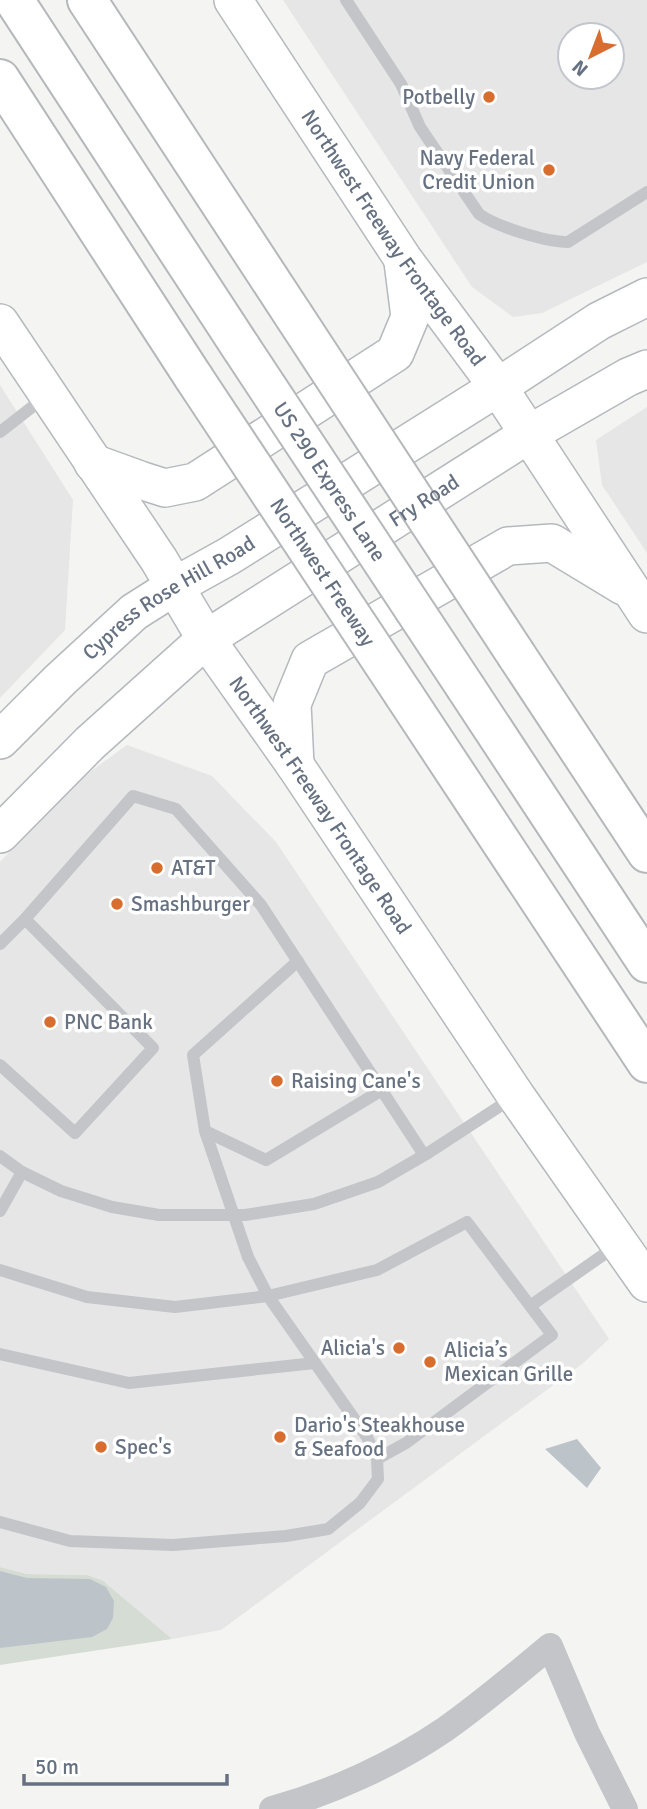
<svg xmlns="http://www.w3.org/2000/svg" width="647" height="1809" viewBox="0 0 647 1809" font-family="Signika,sans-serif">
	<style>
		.built { fill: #e5e6e5; fill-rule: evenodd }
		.green { fill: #d5dcd3 }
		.water { fill: #bcc4c9 }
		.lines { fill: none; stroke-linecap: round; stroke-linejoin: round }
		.secondary-casing { stroke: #b5b8bd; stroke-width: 40 }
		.motorway-casing { stroke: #b5b7bb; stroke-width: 42 }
		.service { stroke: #c3c5c9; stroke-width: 12 }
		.minor { stroke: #c3c5c9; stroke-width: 26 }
		.secondary { stroke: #fff; stroke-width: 37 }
		.motorway { stroke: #fff; stroke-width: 38 }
		.motorway-bridge-casing { stroke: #b5b7bb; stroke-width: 42; stroke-linecap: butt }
		.motorway-bridge { stroke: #fff; stroke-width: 38 }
		.poi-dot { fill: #d76e2f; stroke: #fff; stroke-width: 2.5 }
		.labels { text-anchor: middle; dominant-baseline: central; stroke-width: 7; stroke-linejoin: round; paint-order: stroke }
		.poi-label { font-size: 21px; fill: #667181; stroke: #fff; text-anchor: start }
		.street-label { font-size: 21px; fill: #667181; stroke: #fff }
	</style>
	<rect width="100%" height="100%" fill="#f4f5f2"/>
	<path class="built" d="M283,0H647V262L542,313L513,317L472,287ZM570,35H612V77H570Z
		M0,385L73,500L65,630L0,698Z
		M647,407V553L602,485L596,440Z
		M127,745L212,776L276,842L609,1339L582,1364L221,1630L172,1639L102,1580L87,1575L27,1574L0,1567V862L76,782Z"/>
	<path class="green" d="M0,1567L27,1574L87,1575L102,1580L172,1639L0,1665Z"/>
	<path class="water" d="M577,1439L601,1468L587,1488L545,1449Z
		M0,1571L27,1578L90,1579L106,1587L114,1601L113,1618L107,1629L92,1637L0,1648Z"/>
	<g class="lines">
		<defs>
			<g id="secondary">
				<path id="s1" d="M233,0L403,259L498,387L647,614"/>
				<path id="s2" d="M0,323L159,560L206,639L295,765L516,1096L647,1283"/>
				<path d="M93,463L140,480L165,488L195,482L395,353L410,317L403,262"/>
				<path id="s3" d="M0,740L60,680L134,612L175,586L229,556L498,387L599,321L647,297"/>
				<path d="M295,765L292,704L310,660L508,546L552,543L623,586"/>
				<path id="s4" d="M0,834L90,743L206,639L529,434L628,377L647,369"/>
			</g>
			<path id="motorway" d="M14,0L242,349
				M87,0L294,316
				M0,79L194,378
				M517,656L647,853
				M466,688L647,963
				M404,695L647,1063"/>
		</defs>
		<use href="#secondary" class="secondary-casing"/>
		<use href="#motorway" class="motorway-casing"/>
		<path class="service" d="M346,0L401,84L420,127L479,214C497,227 546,242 568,242L647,192
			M0,432L45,397
			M0,944L25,919L133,796L176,809L261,905L424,1155
			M298,961L193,1055L205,1131L266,1160L382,1090
			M0,1065L75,1133L153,1048L25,919
			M0,1156L22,1172L61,1191L112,1207L159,1215H245L314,1204L378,1182L428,1153L514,1097
			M0,1211L22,1172
			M0,1270L87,1297L175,1307L268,1296L377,1270L467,1222L552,1335L406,1443L377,1459
			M530,1306L616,1246
			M0,1354L129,1383L315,1363
			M0,1522L70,1541L173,1545L286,1536L328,1529L360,1503L378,1479L377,1459L367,1437L268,1296L248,1257L205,1131"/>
		<path class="minor" d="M272,1809C331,1793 394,1764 444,1730C481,1704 515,1675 550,1646L587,1733L625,1809"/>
		<use href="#secondary" class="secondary"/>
		<use href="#motorway" class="motorway"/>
		<defs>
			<g id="motorway-bridge">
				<path d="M294,316L517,656"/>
				<path id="s5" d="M242,349L466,688"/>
				<path id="s6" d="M194,378L404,695"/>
			</g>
		</defs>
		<use href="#motorway-bridge" class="motorway-bridge-casing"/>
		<use href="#motorway-bridge" class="motorway-bridge"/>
	</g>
	<g class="poi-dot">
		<circle cx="489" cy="97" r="7"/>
		<circle cx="549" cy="170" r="7"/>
		<circle cx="157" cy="868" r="7"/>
		<circle cx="117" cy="904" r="7"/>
		<circle cx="50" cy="1022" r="7"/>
		<circle cx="277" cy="1081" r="7"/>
		<circle cx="399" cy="1348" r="7"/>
		<circle cx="430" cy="1362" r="7"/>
		<circle cx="280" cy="1437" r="7"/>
		<circle cx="101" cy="1447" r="7"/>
	</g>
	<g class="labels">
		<g class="poi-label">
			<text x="475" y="97" text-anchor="end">Potbelly</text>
			<text x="535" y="158" text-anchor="end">Navy Federal<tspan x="535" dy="24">Credit Union</tspan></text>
			<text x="171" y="868">AT&amp;T</text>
			<text x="131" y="904">Smashburger</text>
			<text x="64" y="1022">PNC Bank</text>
			<text x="291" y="1081">Raising Cane's</text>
			<text x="385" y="1348" text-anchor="end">Alicia's</text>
			<text x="444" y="1350">Alicia’s<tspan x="444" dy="24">Mexican Grille</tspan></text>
			<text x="294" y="1425">Dario's Steakhouse<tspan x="294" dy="24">&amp; Seafood</tspan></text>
			<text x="115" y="1447">Spec's</text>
		</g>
		<g class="street-label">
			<text stroke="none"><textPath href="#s1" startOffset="287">Northwest Freeway Frontage Road</textPath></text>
			<text stroke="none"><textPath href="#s5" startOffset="159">US 290 Express Lane</textPath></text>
			<text stroke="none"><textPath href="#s4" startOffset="542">Fry Road</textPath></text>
			<text stroke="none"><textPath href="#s6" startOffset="233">Northwest Freeway</textPath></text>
			<text stroke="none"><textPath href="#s3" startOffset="222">Cypress Rose Hill Road</textPath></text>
			<text stroke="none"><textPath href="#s2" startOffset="579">Northwest Freeway Frontage Road</textPath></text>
		</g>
	</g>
	<g transform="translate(591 56) rotate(222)"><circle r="33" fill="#ffffff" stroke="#c2c6cd" stroke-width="2"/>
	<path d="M0-5L12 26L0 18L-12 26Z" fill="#d76e2f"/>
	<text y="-10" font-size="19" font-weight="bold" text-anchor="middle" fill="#667181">N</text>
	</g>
	<path d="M24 1774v10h203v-10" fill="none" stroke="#667181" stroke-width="3.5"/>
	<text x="35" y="1774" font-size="21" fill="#667181" stroke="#ffffff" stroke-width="5" paint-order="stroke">50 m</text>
</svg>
